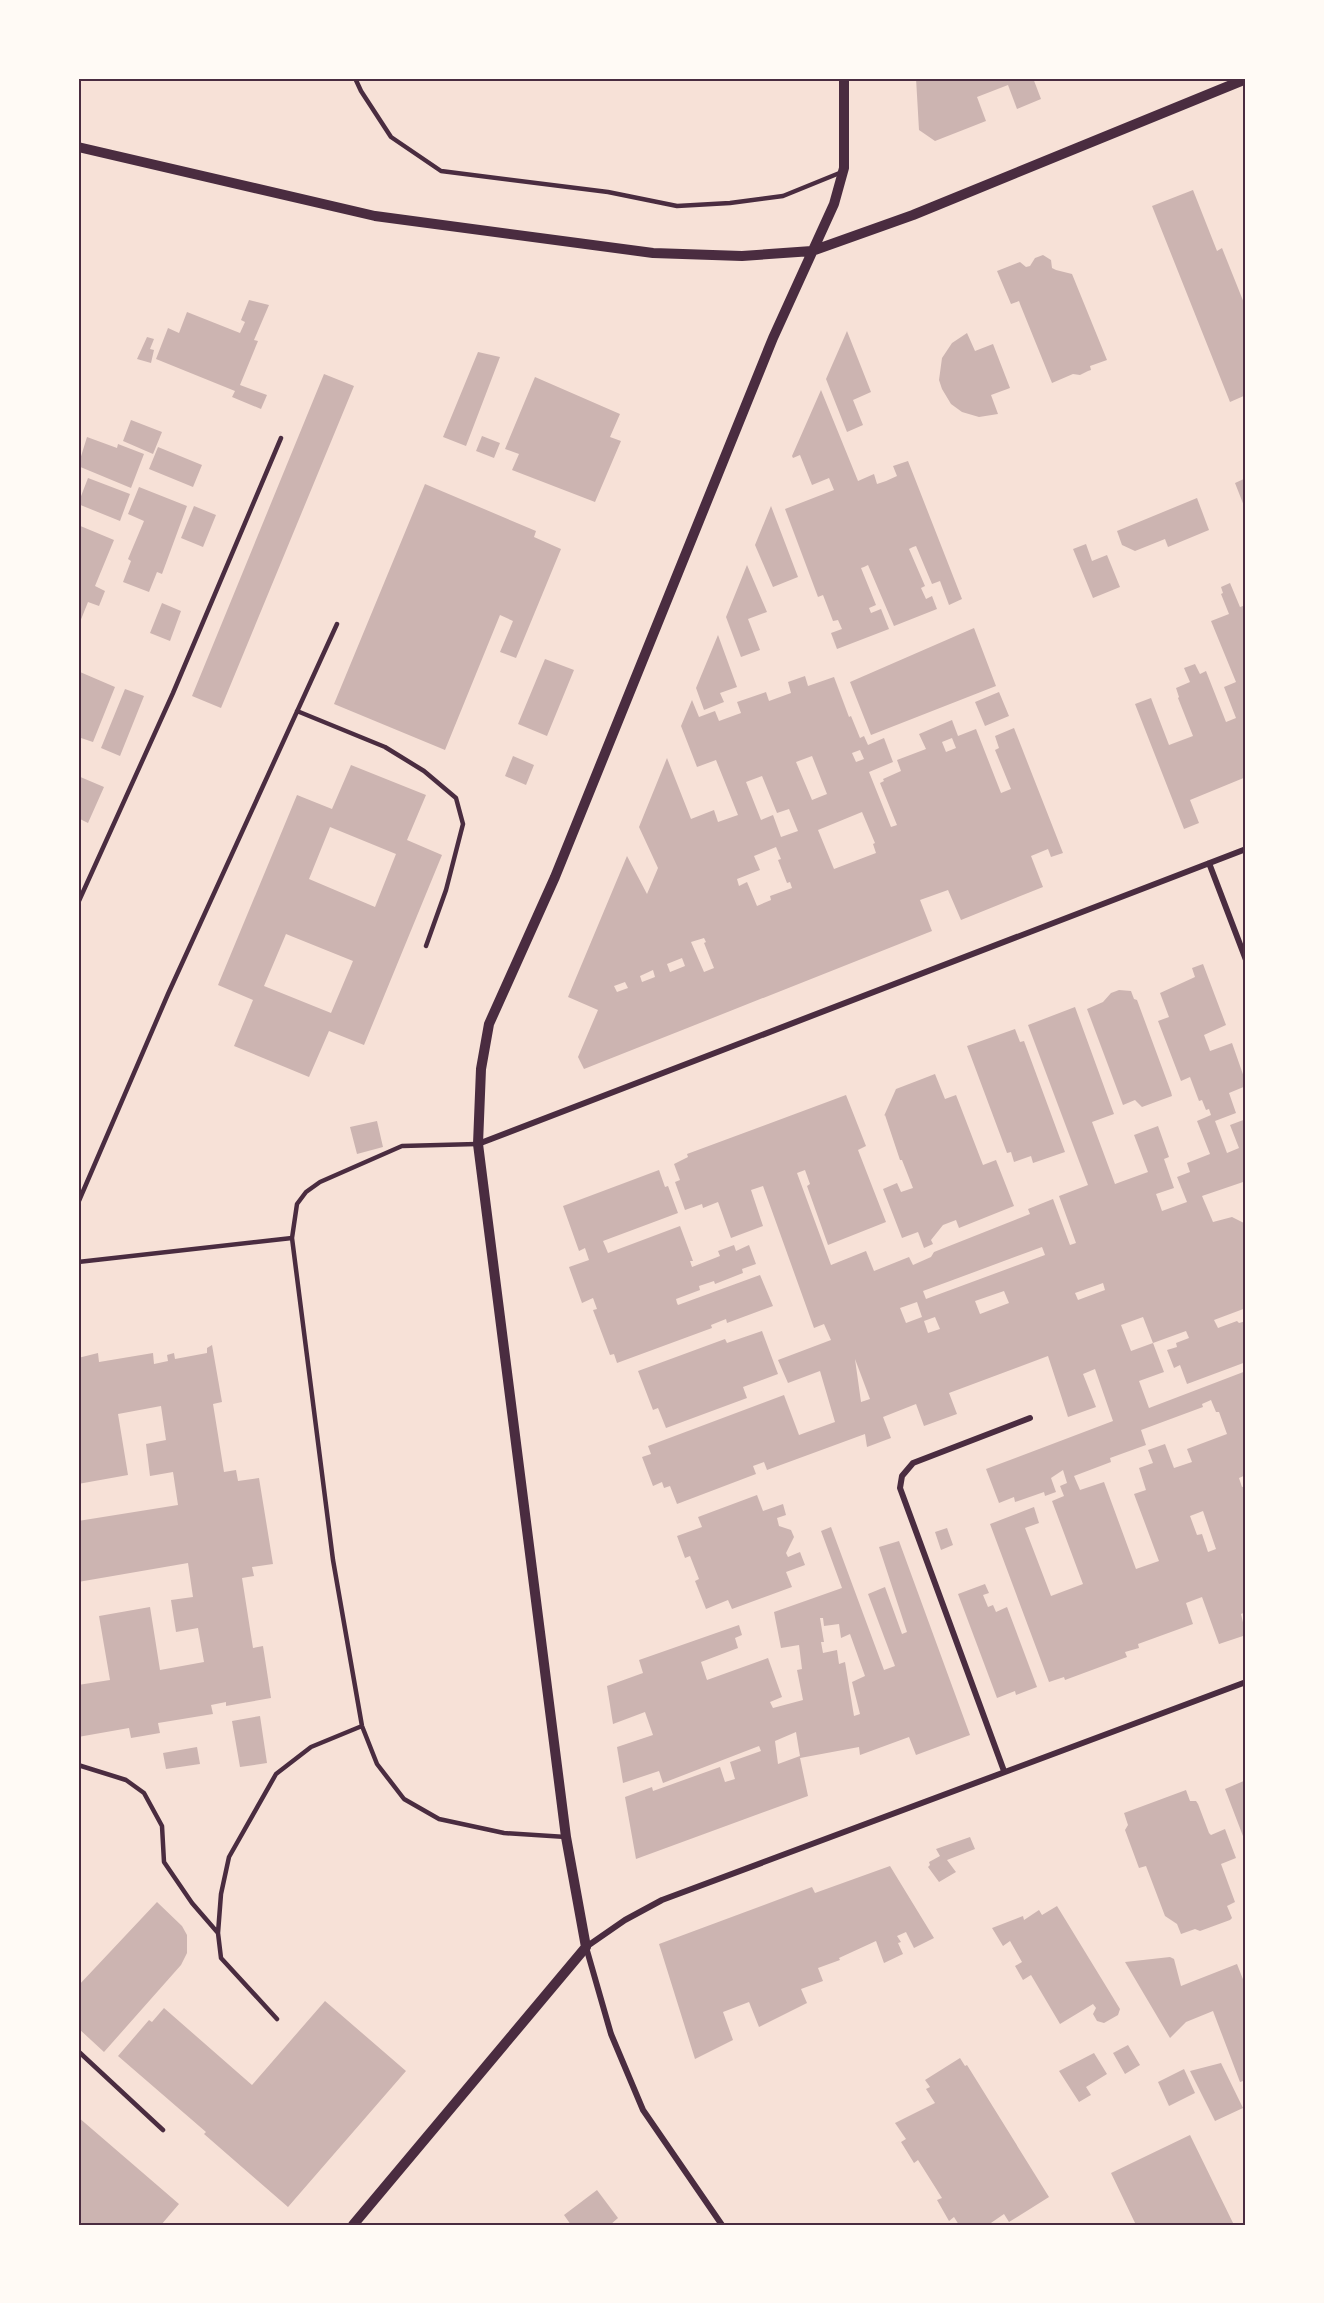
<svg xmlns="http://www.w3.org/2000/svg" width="1324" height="2303" viewBox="0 0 1324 2303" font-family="'Libre Baskerville',serif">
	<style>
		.building { fill: #ccb4b1; fill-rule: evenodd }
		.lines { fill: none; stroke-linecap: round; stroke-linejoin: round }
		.service { stroke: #4a2c40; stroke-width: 4.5 }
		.minor { stroke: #4a2c40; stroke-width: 6 }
		.tertiary { stroke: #4a2c40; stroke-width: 10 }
		.neatline { fill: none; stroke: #4a2c40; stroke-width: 2 }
	</style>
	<rect width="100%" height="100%" fill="#f7e1d7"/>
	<path class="building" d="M916,78H1033L1041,99L1017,109L1008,85L977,97L986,121L935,141L919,130Z
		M1193,190L1217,251L1222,248L1246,308V395L1230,402L1152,206Z
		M1043,255L1051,260L1052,268L1056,270L1072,274L1107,360L1090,366L1091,370L1088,371L1080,375L1073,374L1052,383L1020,304L1019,301L1011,304L997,271L1020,262L1026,267L1030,266L1035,258Z
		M249,300L269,305L254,340L258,341L240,385L267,395L261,409L232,397L235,391L156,359L168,328L179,333L187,312L240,333L245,322L241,320Z
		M847,331L871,392L853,400L863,425L847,432L826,379Z
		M967,333L975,351L993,344L1010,388L991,395L998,414L979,417L962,412L951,404L942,389L939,380L942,358L952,343Z
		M147,337L154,339L150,349L154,350L151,363L137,359Z
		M478,352L500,357L466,446L443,437Z
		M324,374L354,386L221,708L192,696Z
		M535,377L620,414L610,437L621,441L595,502L512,470L519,454L505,449Z
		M821,390L858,481L874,474L877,484L886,481L897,476L893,466L908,461L962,599L949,605L940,581L932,584L916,546L913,547L909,549L925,586L921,588L926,599L932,596L937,609L894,626L868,565L864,567L861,568L876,605L869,608L871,613L881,609L889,629L837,649L831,633L842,629L838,620L833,621L823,595L818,597L785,509L834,490L829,478L812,485L800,455L793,458L792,456Z
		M131,420L162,432L153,454L123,441Z
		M482,436L500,443L494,458L476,451Z
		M87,437L117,448L118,444L144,454L131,488L78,466Z
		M158,447L202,465L193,487L149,469Z
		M88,478L130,494L120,521L78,504Z
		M1246,478V511L1235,483Z
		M425,484L536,531L534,537L561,549L516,658L500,652L513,621L500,615L445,750L334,704Z
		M139,487L187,506L162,574L157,572L149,592L123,582L131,561L128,559L144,521L128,514Z
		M1197,498L1209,530L1168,547L1165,539L1135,551L1122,545L1117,531Z
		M194,506L216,515L203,547L181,538Z
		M771,506L798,577L773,587L755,545Z
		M78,525L114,540L95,586L105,591L99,606L88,602L78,627Z
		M1086,544L1092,561L1107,555L1120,587L1093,598L1073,549Z
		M747,565L767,612L748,619L760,650L741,657L726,617Z
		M1230,583L1240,607L1246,605V777L1190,800L1199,823L1184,829L1135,704L1151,698L1169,745L1193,736L1178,698L1179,697L1176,688L1190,682L1184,668L1195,664L1200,674L1206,671L1226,722L1236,718L1224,687L1236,682L1211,621L1229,614L1221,594L1223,593L1221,587Z
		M162,603L181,611L170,641L150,633Z
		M974,628L996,686L871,735L850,682Z
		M718,635L737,687L720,693L724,702L704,710L696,688Z
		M545,659L574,670L547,736L518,724Z
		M80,672L115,687L93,742L78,737Z
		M805,676L808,686L834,677L849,717L851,716L860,738L864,736L868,745L884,738L893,762L869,772L891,827L897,825L880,783L884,781L883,779L901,771L897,760L926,749L919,734L952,720L958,736L976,729L1001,793L1011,789L995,750L999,748L995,736L1014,728L1063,853L1051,857L1048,849L1031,856L1043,887L961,920L948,890L920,900L932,931L584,1069L578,1057L598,1010L568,997L627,856L647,894L658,868L639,827L667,758L691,819L714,810L718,822L738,815L716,760L697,767L681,726L692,700L699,717L715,711L719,721L741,713L737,702L766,692L769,701L791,693L788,682ZM952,738L956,748L946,752L942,742ZM860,750L864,759L856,762L852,753ZM812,756L827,794L812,800L796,762ZM762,776L777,813L789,809L798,831L781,837L773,815L761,820L746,782ZM862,812L875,843L873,844L876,853L834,869L818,830ZM776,847L781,859L778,860L787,883L790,882L792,888L770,896L771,900L757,906L747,882L739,886L737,879L760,870L754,856ZM704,938L706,942L704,943L714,968L704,972L691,942ZM682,958L685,966L670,972L667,964ZM653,970L655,977L642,982L640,976ZM625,982L628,988L617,992L614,986Z
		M125,689L144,696L120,756L101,748Z
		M999,692L1009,716L985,726L975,702Z
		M513,756L534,765L526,785L505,776Z
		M351,765L426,795L407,840L442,855L364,1045L329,1031L309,1077L234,1046L253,1000L218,985L297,795L332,809ZM330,827L396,854L375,907L309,879ZM286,934L353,961L331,1013L264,986Z
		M78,776L104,787L88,823L78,818Z
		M1203,964L1226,1025L1204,1035L1210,1051L1232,1043L1246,1083V1086L1229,1093L1236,1113L1215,1121L1227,1153L1239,1148L1230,1125L1246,1119V1181L1202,1196L1213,1222L1232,1217L1246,1224V1308L1214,1320L1218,1328L1237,1321L1239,1323L1246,1321V1362L1187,1384L1180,1365L1174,1368L1167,1350L1177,1347L1176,1343L1189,1338L1186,1331L1153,1343L1164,1372L1139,1381L1149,1408L1246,1371V1475L1239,1478L1242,1487L1246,1486V1612L1241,1614L1246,1635L1219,1644L1202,1597L1186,1603L1193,1624L1138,1644L1139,1648L1125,1652L1127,1657L1065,1680L1064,1677L1049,1682L990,1524L1034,1507L1039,1523L1025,1528L1051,1596L1083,1584L1052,1501L1064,1496L1060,1486L1067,1483L1063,1470L1051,1478L1056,1492L1045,1496L1044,1492L1015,1502L1014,1497L999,1503L986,1469L1113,1421L1095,1369L1083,1374L1096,1407L1068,1417L1048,1356L949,1393L957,1414L924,1426L916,1404L883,1417L891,1438L867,1447L865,1434L767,1470L764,1462L753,1466L756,1474L677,1504L670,1486L664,1488L662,1482L653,1486L642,1457L651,1454L648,1446L784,1395L799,1435L835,1422L820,1371L788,1383L778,1360L831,1340L824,1324L814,1328L763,1186L751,1190L763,1226L731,1238L718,1202L703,1208L702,1204L685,1210L675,1182L680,1180L674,1164L688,1157L687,1154L846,1095L866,1146L858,1150L886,1222L828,1245L807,1186L810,1184L805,1170L797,1173L831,1265L866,1251L874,1271L909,1257L913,1265L931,1257L934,1252L1030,1214L1028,1209L1053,1199L1070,1245L1076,1243L1059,1196L1088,1185L1028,1025L1075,1007L1114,1114L1092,1122L1115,1184L1148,1172L1134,1135L1158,1126L1169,1157L1164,1159L1174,1188L1156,1194L1162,1211L1187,1202L1177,1177L1190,1172L1187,1163L1210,1154L1197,1121L1211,1115L1209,1109L1206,1110L1202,1100L1199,1101L1190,1077L1181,1081L1158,1021L1169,1017L1160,993L1195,977L1192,968ZM1042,1247L1045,1255L926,1299L923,1291ZM1103,1283L1105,1290L1078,1300L1075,1293ZM1004,1291L1009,1303L980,1314L975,1301ZM917,1302L922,1317L906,1323L900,1308ZM935,1317L940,1329L928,1333L924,1321ZM1143,1317L1153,1343L1131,1351L1121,1325ZM855,1359L870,1399L861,1402ZM1211,1400L1216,1412H1219L1227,1434L1187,1449L1192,1462L1174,1468L1165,1444L1148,1450L1153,1463L1139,1468L1146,1490L1134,1494L1159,1561L1136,1569L1104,1482L1080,1490L1074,1476L1111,1462L1110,1458L1146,1445L1141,1430L1203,1407L1202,1404ZM1203,1511L1216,1549L1208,1552L1202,1534L1197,1535L1190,1516Z
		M1119,990L1131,991L1134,999L1137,1000L1171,1092L1172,1096L1142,1107L1135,1100L1123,1105L1087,1009L1103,1002L1111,993Z
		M1015,1029L1020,1042L1024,1041L1065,1152L1033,1163L1031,1156L1014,1162L1011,1152L1007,1153L967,1046Z
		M935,1074L945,1099L956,1095L983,1165L996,1160L1014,1206L959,1228L956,1220L943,1225L931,1240L933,1244L924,1248L918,1232L902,1238L883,1189L897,1183L901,1192L913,1188L902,1160H900L885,1115L884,1116L896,1089Z
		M377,1121L383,1147L357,1154L350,1127Z
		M659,1170L665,1187L668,1186L678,1213L603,1241L608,1253L680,1226L693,1261H690L692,1267L720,1256L718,1251L734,1245L736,1251L749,1245L756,1264L742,1269L743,1273L715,1284L714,1281L699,1286L700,1290L676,1299L677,1303L678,1305L760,1275L773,1306L727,1323L726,1319L711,1325L712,1328L617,1363L614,1354L610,1355L593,1310L597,1309L593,1298L582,1303L569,1267L589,1260L585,1248L579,1251L563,1206Z
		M762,1331L778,1374L743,1387L747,1398L666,1428L658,1408L653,1410L638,1371L725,1339L727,1343Z
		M212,1345L222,1402L213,1404L224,1472L236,1470L238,1481L259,1478L273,1564L252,1567L254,1576L242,1578L253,1648L263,1646L271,1698L226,1706V1702L211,1705L213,1714L158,1723L160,1733L131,1738L129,1728L78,1737V1685L110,1680L99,1616L150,1607L160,1670L204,1662L198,1628L176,1632L171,1600L193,1597L188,1563L78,1582V1521L178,1505L173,1472L150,1476L146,1444L166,1440L161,1406L118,1414L128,1475L78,1484V1358L98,1353L99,1362L153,1353L154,1364L168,1361L167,1355L174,1353L175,1359L207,1353V1348Z
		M757,1495L763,1511L783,1504L786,1515L777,1518L779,1526L791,1530L794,1537L786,1553L788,1557L800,1552L805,1565L786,1572L792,1587L732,1609L728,1600L706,1609L695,1581L699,1579L690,1556L685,1558L677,1536L702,1527L698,1517Z
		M831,1527L884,1670L895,1666L868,1594L885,1587L902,1634L907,1632L879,1547L899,1541L970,1735L916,1755L909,1737L860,1755L859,1747L800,1758L808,1796L636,1859L625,1797L652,1787L653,1791L720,1767L725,1782L735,1779L730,1762L761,1751L759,1746L663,1783L659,1771L623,1783L617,1747L653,1735L645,1712L613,1724L607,1686L643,1673L639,1660L739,1625L742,1635L735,1638L738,1648L701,1662L707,1680L768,1658L782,1697L770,1702L773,1708L803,1700L797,1670L802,1669L799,1645L781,1648L774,1612L842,1588L821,1531ZM820,1618H823L824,1626L839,1624L841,1638L850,1634L865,1676L852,1682L860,1714L854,1716L845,1662L839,1664L837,1650L823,1653L821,1642H824ZM796,1732L800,1756L778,1764L775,1741Z
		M947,1528L953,1545L941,1550L935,1532Z
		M985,1584L989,1593L983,1595L988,1607L993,1605L996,1612L1007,1607L1037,1687L1016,1695L1015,1691L997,1698L958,1594Z
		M260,1716L267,1763L240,1767L232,1721Z
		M197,1747L200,1764L166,1769L163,1753Z
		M1246,1780V1844L1225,1789Z
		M1186,1790L1190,1801H1196L1198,1804L1209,1833L1211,1835L1225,1829L1236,1858L1221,1864L1235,1902L1227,1906L1232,1918L1230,1920L1200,1931L1195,1929L1181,1934L1177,1924L1165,1916L1146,1866L1139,1868L1125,1830L1128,1825L1124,1813Z
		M970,1837L975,1849L947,1860L956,1872L939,1882L928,1867L930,1865L929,1862L940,1856L936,1849Z
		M890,1866L934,1938L914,1948L906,1932L897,1936L901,1942L898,1943L903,1954L884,1963L876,1941L839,1958L840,1960L818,1968L823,1981L801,1989L807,2003L759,2027L749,2002L723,2012L733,2040L695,2059L659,1944L812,1887L815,1893Z
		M157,1902L182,1926L187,1935V1953L181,1965L104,2052L78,2028V1986Z
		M1057,1906L1120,2009L1118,2015L1104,2023L1097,2021L1093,2014L1096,2008L1093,2004L1060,2024L1031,1975L1023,1980L1015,1966L1022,1962L1010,1941L1003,1946L992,1928L1023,1916L1024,1920L1039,1910L1042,1915Z
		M1170,1957L1174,1959L1181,1986L1237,1964L1246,1987V2080L1240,2082L1213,2011L1186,2022L1170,2038L1125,1962Z
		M325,2001L406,2071L288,2207L204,2134L206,2132L118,2056L149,2020L152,2022L164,2008L252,2085Z
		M1128,2045L1140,2065L1125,2074L1113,2053Z
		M1094,2053L1107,2074L1086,2087L1091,2095L1079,2102L1059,2071Z
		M960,2058L965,2066L967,2065L1049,2197L1009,2222L1004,2214L988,2225H959L954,2217L949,2221L937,2200L942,2198L918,2160L914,2163L901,2142L906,2139L895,2123L935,2103L926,2089L930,2087L925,2080Z
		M1221,2063L1243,2108L1215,2121L1190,2071Z
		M1184,2069L1195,2093L1169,2106L1158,2082Z
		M78,2117L179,2204L161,2225H84L78,2220Z
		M1190,2135L1234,2225H1136L1111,2173Z
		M597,2190L618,2218L610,2225H571L564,2215Z"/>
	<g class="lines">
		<path class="service" d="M355,78L361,91L391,137L441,171L608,192L677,206L730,203L783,196L842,172
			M297,711L385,747L424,771L456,798L463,824L446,890L426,946
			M78,903L173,693L281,438
			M477,1144L402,1146L320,1182L306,1192L297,1204L292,1238L333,1560L362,1726L377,1764L404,1799L439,1819L504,1833L566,1837
			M78,1203L168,994L337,624
			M78,1262L292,1238
			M78,1765L126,1780L144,1793L162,1826L164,1862L192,1903L218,1933L221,1958L277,2019
			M218,1933L221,1894L229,1857L276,1774L311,1747L362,1726
			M78,2051L163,2130"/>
		<path class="minor" d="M1209,863L1246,960
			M478,1144L1246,849
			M1004,1771L900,1488L902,1476L913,1463L1030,1418
			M722,2225L643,2110L611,2034L586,1947L625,1920L662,1900L1246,1682"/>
		<path class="tertiary" d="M78,147L375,216L653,253L742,256L812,251L913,215L1246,79
			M353,2225L586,1947L566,1837L478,1144L481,1069L489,1024L555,877L773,338L834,204L844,168V78"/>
	</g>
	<rect width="1324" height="2303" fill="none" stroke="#fffaf5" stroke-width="159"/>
	<rect x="80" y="80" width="1164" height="2144" class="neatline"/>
</svg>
